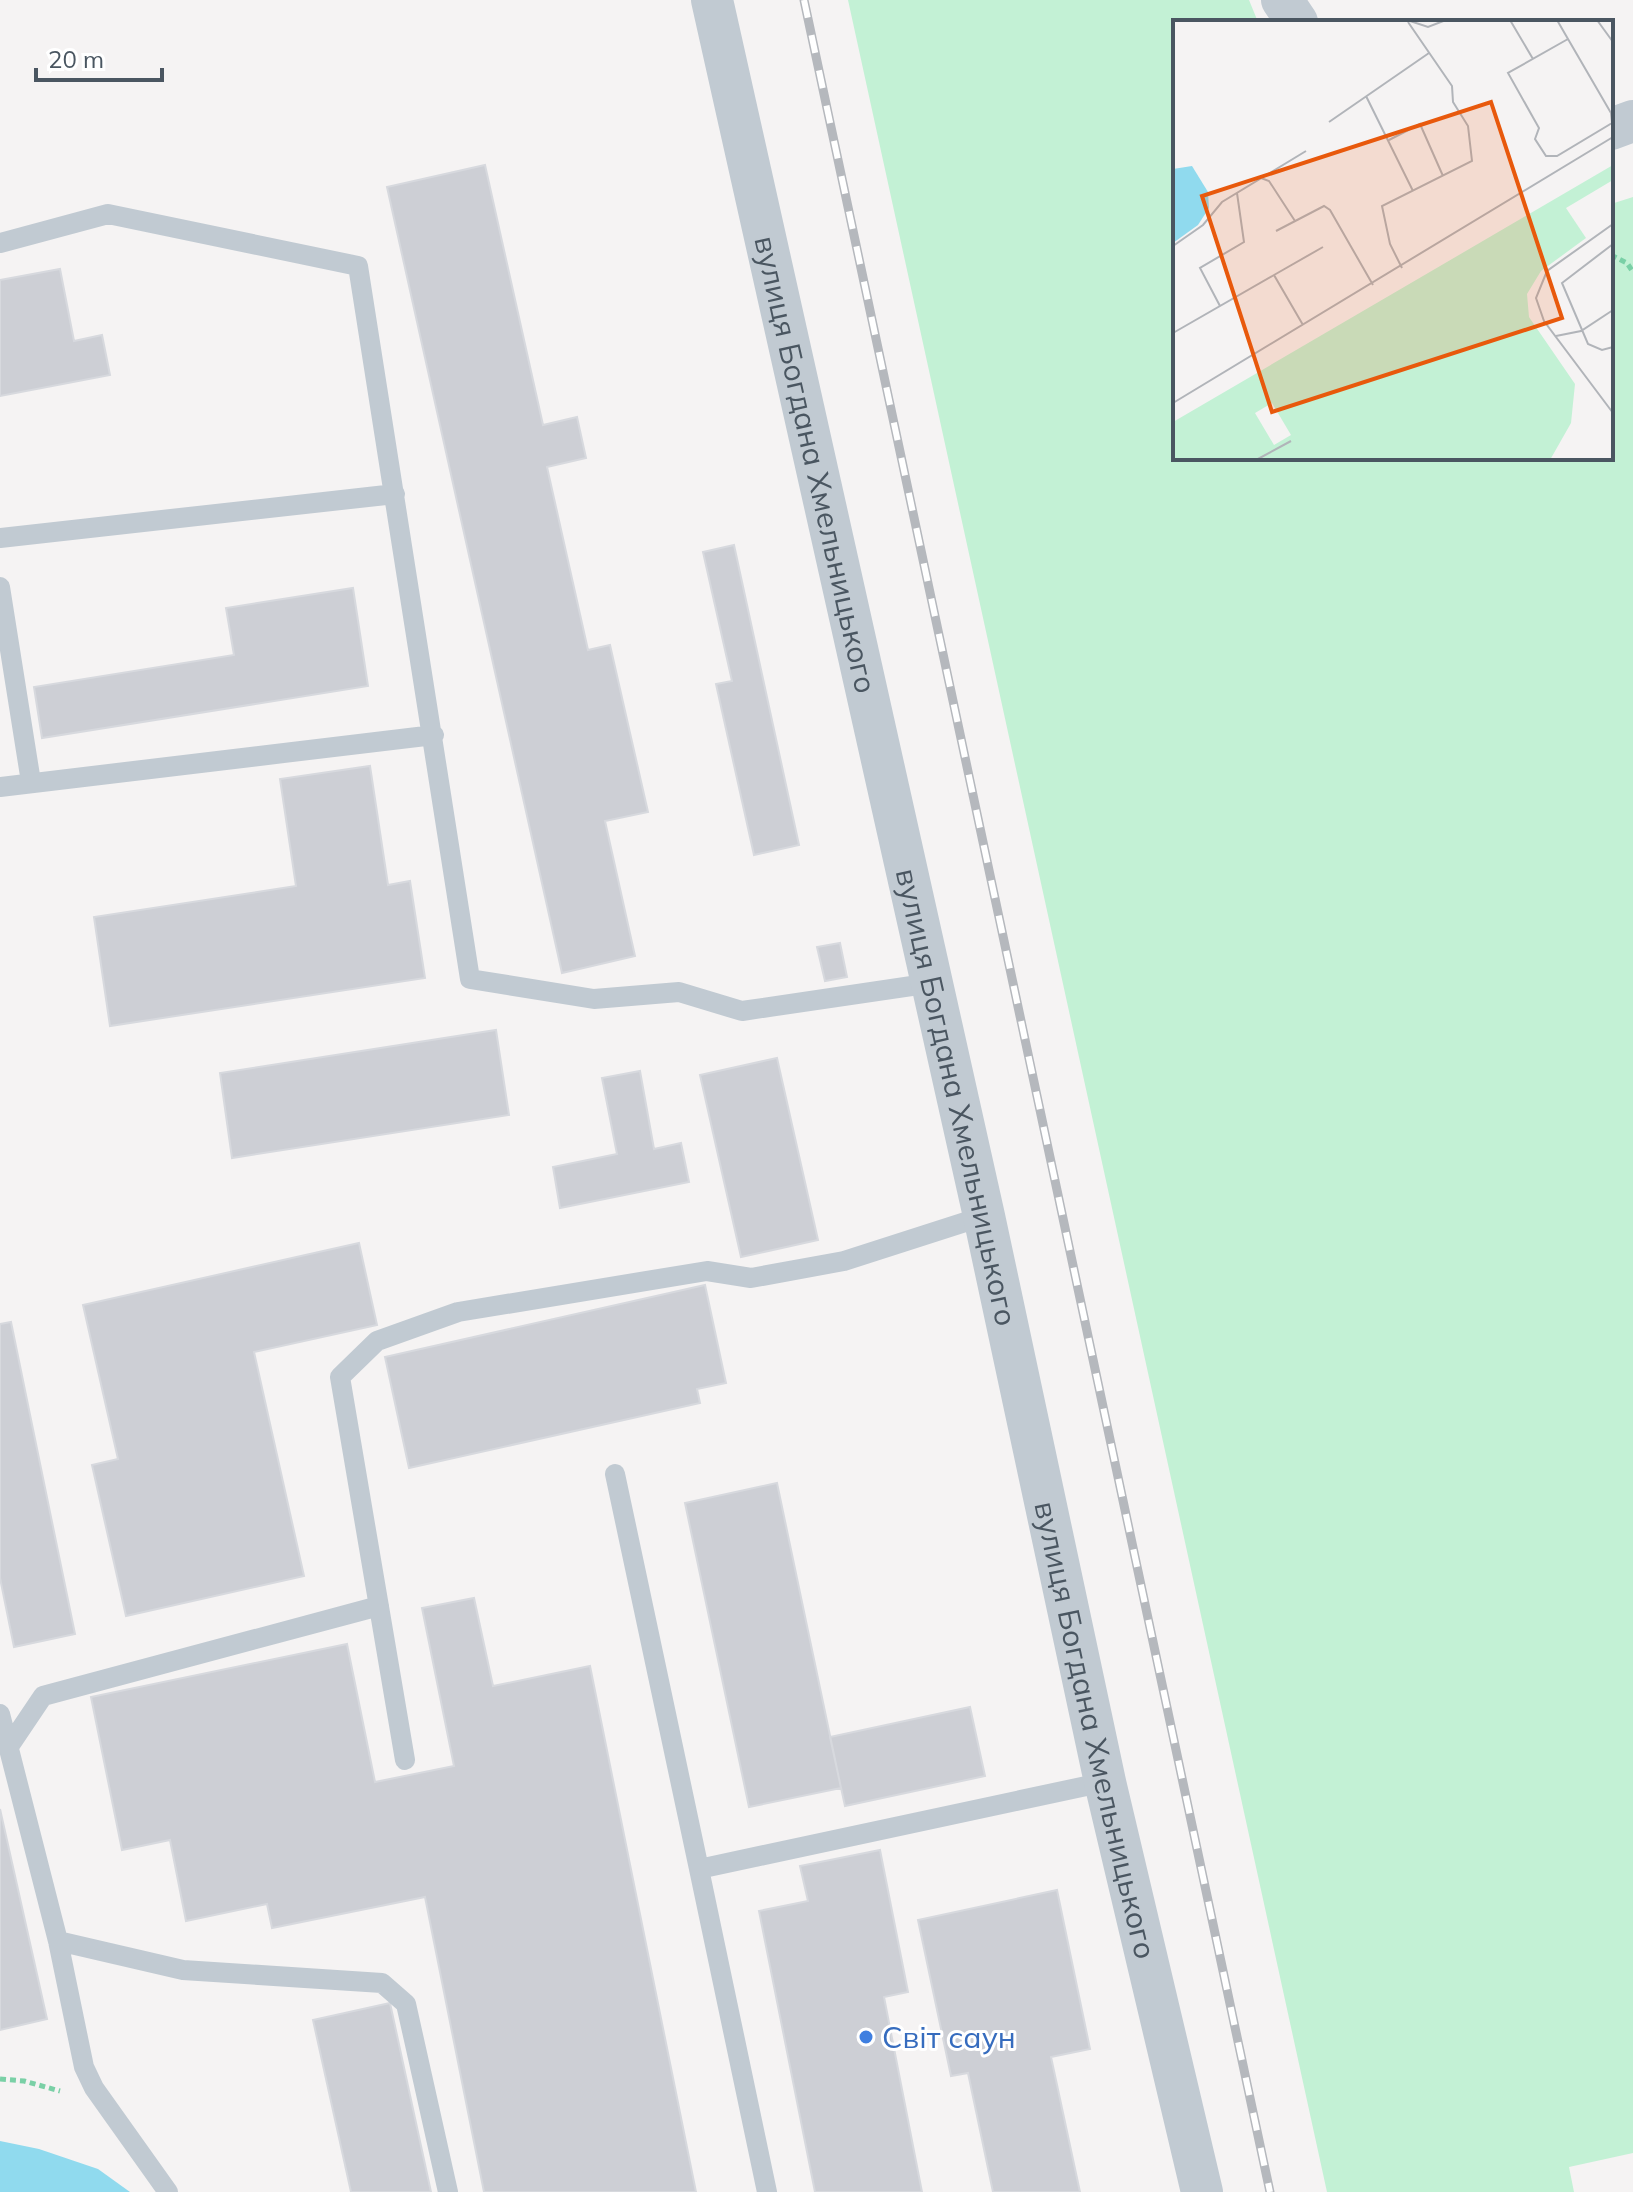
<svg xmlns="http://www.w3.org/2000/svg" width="1633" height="2192" viewBox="0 0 1633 2192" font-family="Mulish,sans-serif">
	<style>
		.green { fill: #c3f1d5 }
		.water { fill: #90daee }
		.building { fill: #cdcfd5; stroke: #d7d9de; stroke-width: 2 }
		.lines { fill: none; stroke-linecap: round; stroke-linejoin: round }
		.path { stroke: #7ad0a6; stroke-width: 5; stroke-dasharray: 6 4; stroke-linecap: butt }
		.lane { stroke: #c1cad2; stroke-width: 20 }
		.street { stroke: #c1cad2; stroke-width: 42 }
		.rail-casing { stroke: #b5b8bd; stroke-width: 9 }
		.rail { stroke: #fff; stroke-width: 6; stroke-dasharray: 18; stroke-linecap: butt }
		.shop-dot { fill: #3f7fe0; stroke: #fff; stroke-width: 3 }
		.labels { text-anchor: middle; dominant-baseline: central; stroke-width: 6; stroke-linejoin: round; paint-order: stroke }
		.street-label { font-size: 30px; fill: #4a5661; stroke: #fff }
		.shop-label { font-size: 30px; fill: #366cbe; stroke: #fff; text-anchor: start }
		.inset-road { fill: none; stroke: #b1b4b9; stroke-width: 2 }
		.view { fill: #e8590c; fill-opacity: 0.15; stroke: #e8590c; stroke-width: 4 }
		.inset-edge { fill: none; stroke: #4a5661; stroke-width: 4 }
	</style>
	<rect width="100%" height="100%" fill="#f5f3f3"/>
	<path class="green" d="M848,0H1249L1258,22H1175V458H1611V204L1633,197V2153L1569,2167L1574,2192H1327Z"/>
	<path class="water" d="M0,2141L39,2149L98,2169L130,2192H0Z"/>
	<path class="building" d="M485,165L543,425L577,417L586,458L547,467L588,650L610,645L648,812L605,821L635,956L562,973L387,187Z
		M60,269L74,341L102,335L110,375L0,396V280Z
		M734,545L799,845L754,855L716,684L732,681L703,552Z
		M353,588L368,686L42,738L34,687L234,655L226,608Z
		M370,766L388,885L410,881L425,978L110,1026L94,917L296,886L280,779Z
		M840,943L847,977L825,981L817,947Z
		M496,1030L509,1115L232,1158L220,1073Z
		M777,1058L818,1240L741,1257L700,1075Z
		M640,1071L654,1149L681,1143L689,1182L560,1208L553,1167L617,1154L602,1078Z
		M359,1243L377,1325L254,1352L304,1576L126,1616L92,1465L118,1459L83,1305Z
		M705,1285L726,1383L697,1389L700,1403L409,1468L385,1357Z
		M11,1322L75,1634L14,1647L0,1578V1324Z
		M777,1483L841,1788L749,1807L685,1503Z
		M474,1598L493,1686L590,1666L696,2192H484L425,1897L272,1928L267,1904L186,1921L170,1840L122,1850L91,1697L347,1644L375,1782L454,1766L422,1608Z
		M970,1707L985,1776L845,1806L830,1737Z
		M0,1809L47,2019L0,2030Z
		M880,1850L908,1992L884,1997L922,2192H815L759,1911L808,1901L800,1866Z
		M1057,1890L1090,2049L1051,2057L1080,2192H993L968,2073L951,2076L918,1920Z
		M390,2003L431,2192H351L313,2020Z"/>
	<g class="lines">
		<path class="path" d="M1611,255L1627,263L1633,272
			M0,2079L24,2081L60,2091"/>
		<path class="lane" d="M0,243L108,214L358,266L470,979L594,999L679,992L742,1011L932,983
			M0,538L395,494
			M0,587L31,782
			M0,787L434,735
			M615,1474L699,1869L1105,1782
			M0,1714L58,1941L84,2067L94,2088L168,2192
			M8,1748L43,1696L379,1606
			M405,1760L340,1377L377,1341L458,1312L707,1271L751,1278L844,1261L984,1216
			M699,1869L767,2192
			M58,1941L183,1970L382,1983L406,2004L448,2192"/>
		<g class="street">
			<path id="s1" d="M712,0L984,1216L1105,1782L1202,2192"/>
			<path d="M1282,0L1297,22"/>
			<path d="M1611,129L1633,121"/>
		</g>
		<defs>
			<path id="rail" d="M804,0L1270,2192"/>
		</defs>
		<use href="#rail" class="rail-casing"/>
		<use href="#rail" class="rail"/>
	</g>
	<circle class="shop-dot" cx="866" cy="2037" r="8"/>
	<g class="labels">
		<g class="street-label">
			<text stroke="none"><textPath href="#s1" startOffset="476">вулиця Богдана Хмельницького</textPath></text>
			<text stroke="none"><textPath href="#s1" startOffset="1124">вулиця Богдана Хмельницького</textPath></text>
			<text stroke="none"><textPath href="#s1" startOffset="1772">вулиця Богдана Хмельницького</textPath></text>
		</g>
		<g class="shop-label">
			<text x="882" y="2037">Світ саун</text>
		</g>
	</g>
	<g transform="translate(1173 20)">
		<rect width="440" height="440" fill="#f5f3f3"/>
		<path d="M440,145V160L393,188L413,218L368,251L354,274L356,297L402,364L398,403L377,440H0V402ZM99,383L118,415L101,425L82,393Z" fill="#c3f1d5" fill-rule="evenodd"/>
		<path d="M19,146L35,172L36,188L25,205L0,223V149Z" fill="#90daee"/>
		<path class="inset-road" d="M234,0L255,7L273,0M337,0L360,39M384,0L395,19L438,93L439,103L384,136H373L362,119L366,108L335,53L395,19M424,0L440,22M193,76L240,171M156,102L256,33M216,120L247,104L270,156M88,158L96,161L122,201M440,204L374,251L363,278L371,301L440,393M103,211L151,186L157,190L200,265M440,224L389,263L415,324L429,330L440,327M0,226L30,205L49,182L133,131M229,248L217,224L209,186L299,141L295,106L280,82L279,66L235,2M47,286L27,248L71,222L64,173M130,305L101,255L150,227M0,313L101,255M383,316L408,311L440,290M0,383L440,117M83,440L118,421"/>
		<path class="view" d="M318,82L389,298L99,392L29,176Z"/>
		<rect width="440" height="440" class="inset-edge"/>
	</g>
	<path d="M36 68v12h126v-12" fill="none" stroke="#4a5661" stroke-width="4"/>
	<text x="48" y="68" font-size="24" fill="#4a5661" stroke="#ffffff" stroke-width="6" paint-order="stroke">20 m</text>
</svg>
